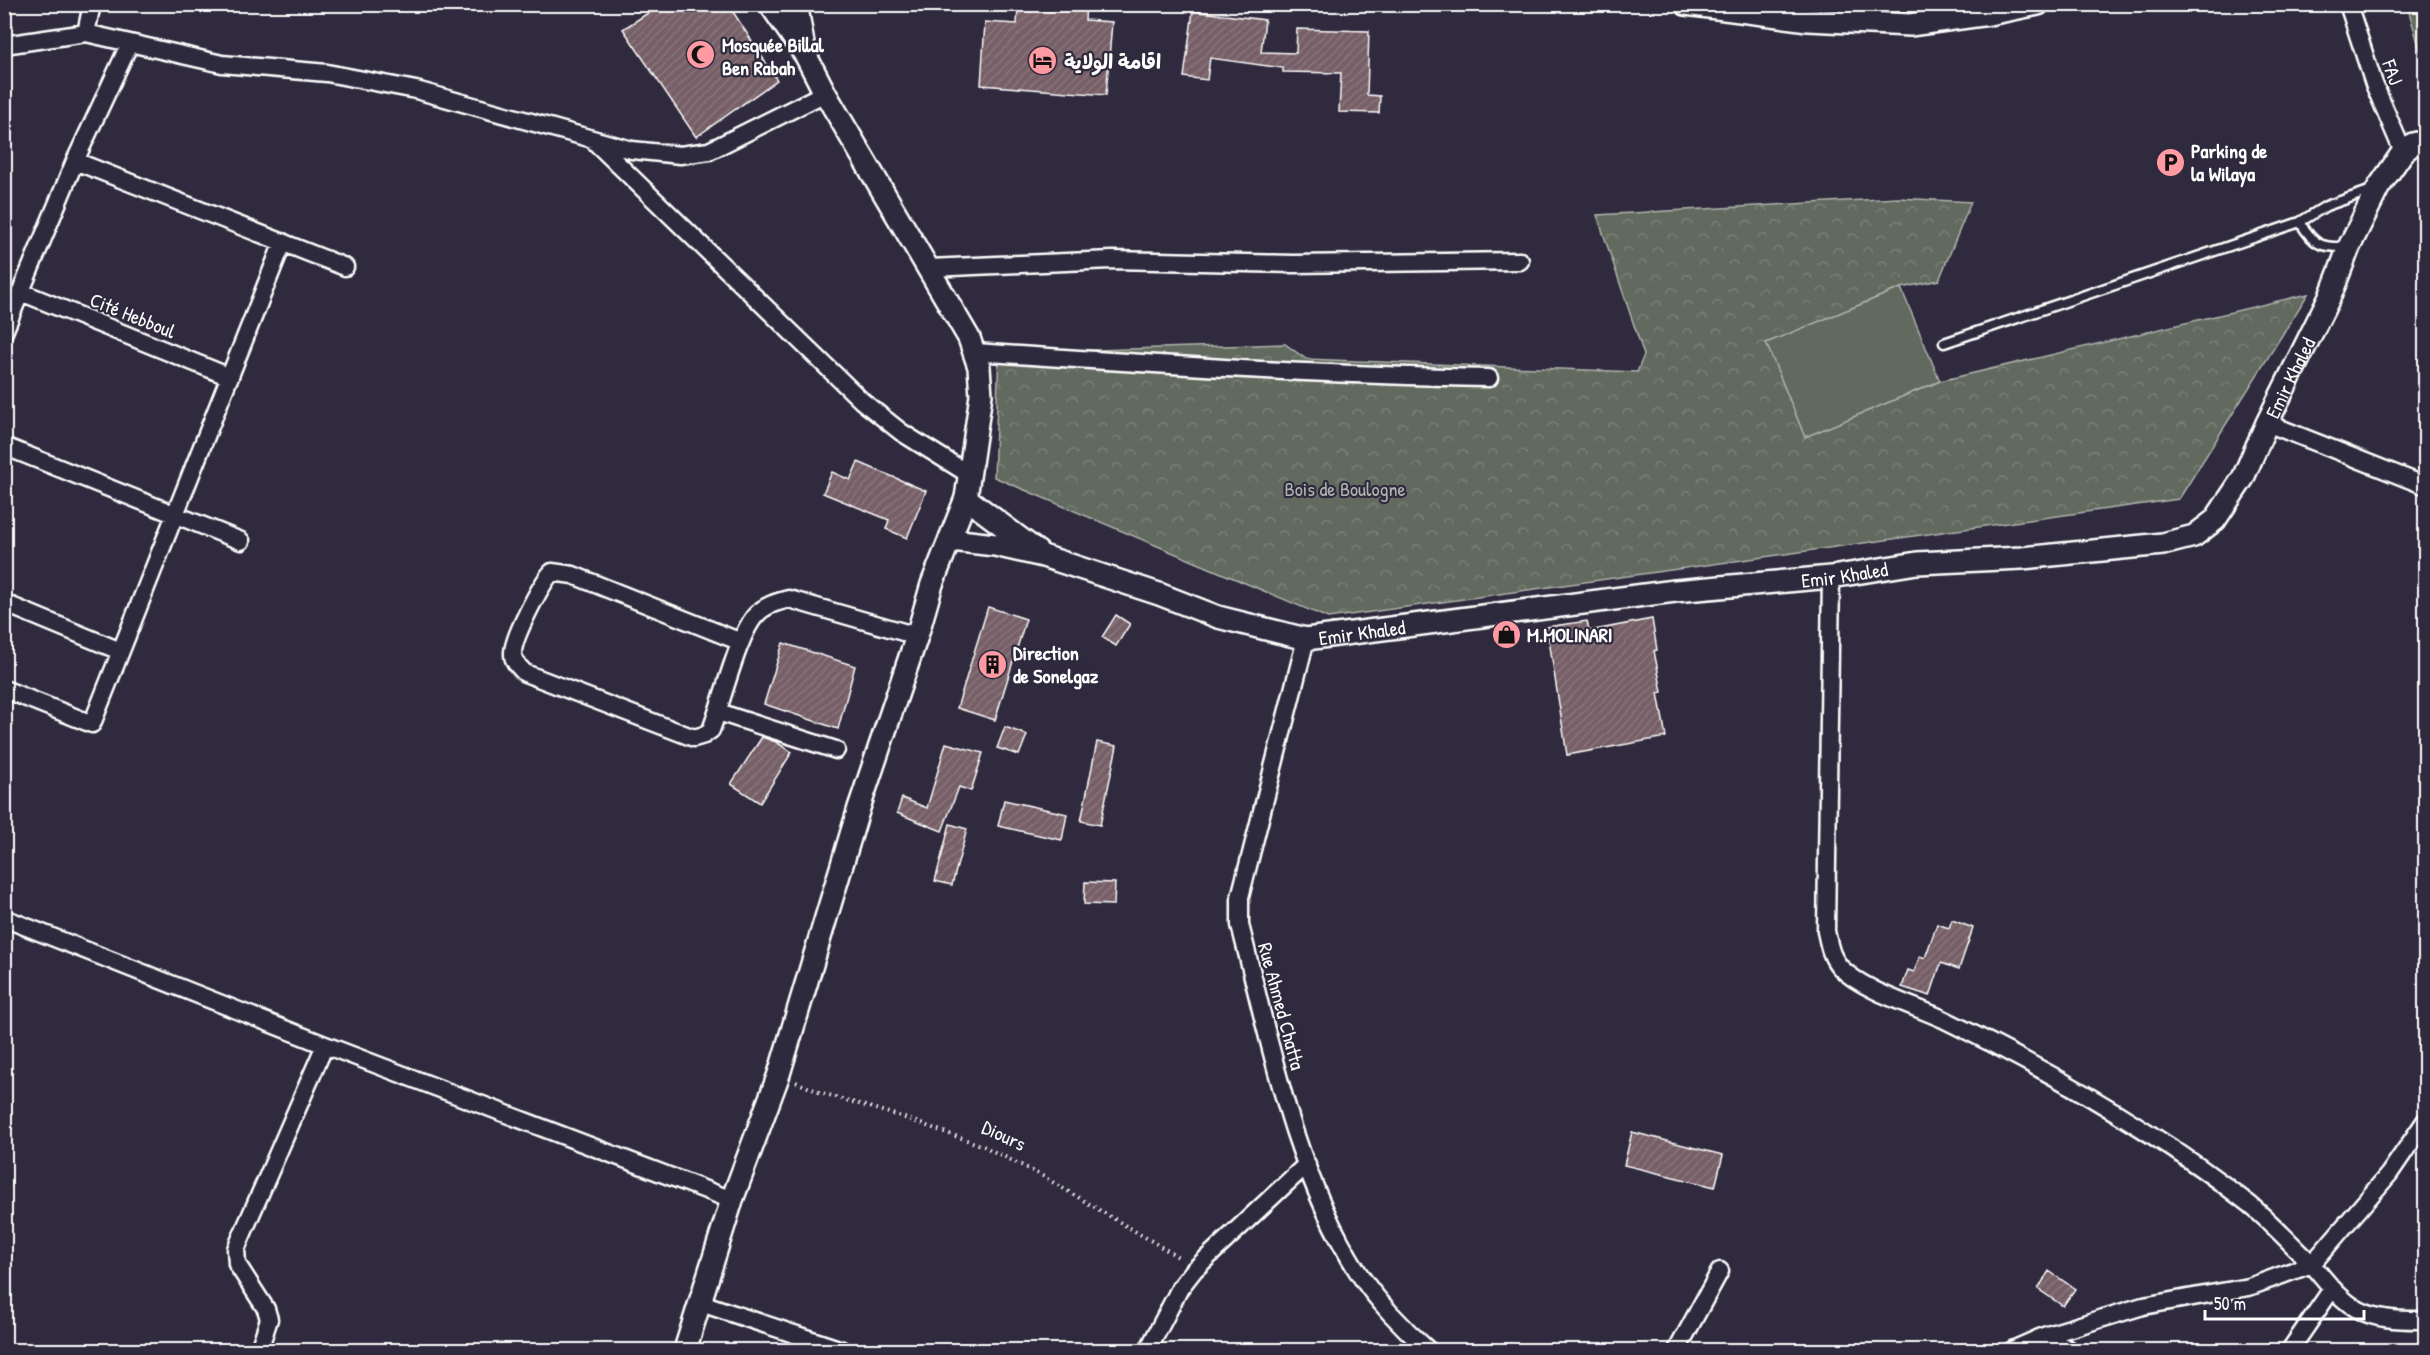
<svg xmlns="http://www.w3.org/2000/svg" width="2430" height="1355" viewBox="0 0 2430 1355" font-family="'Patrick Hand','Playpen Sans Arabic',sans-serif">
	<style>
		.forest { fill: url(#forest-crowns); stroke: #b0b4ae; stroke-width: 1.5 }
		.park { fill: #626a5e; stroke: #b0b4ae; stroke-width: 1.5 }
		.building { fill: url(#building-hatch); stroke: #fff; stroke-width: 1.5 }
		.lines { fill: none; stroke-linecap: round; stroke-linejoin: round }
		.service-casing { stroke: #fff; stroke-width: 13 }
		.minor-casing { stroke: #fff; stroke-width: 21 }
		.tertiary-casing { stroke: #fff; stroke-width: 26 }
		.path { stroke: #fff; stroke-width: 4; stroke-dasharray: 1.5 4.5; stroke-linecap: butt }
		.service { stroke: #2f2a3d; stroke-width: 8 }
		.minor { stroke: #2f2a3d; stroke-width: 16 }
		.tertiary { stroke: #2f2a3d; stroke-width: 21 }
		.labels { text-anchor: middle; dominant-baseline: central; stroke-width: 4.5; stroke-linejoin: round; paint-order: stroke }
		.poi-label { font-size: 20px; font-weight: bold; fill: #fff; stroke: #2f2a3d; text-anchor: start }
		.street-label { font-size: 20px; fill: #fff; stroke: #2f2a3d }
		.park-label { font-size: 20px; fill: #b0b4ae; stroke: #2f2a3d }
	</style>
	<defs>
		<pattern id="forest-crowns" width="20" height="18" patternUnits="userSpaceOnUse" patternTransform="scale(1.5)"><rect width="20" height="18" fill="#626a5e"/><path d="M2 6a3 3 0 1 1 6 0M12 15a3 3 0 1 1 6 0" fill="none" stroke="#7a8076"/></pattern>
		<pattern id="building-hatch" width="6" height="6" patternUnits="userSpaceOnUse" patternTransform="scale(1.5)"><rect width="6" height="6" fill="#765e66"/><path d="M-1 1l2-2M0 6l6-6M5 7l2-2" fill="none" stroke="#8b767d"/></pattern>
	</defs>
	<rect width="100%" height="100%" fill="#2f2a3d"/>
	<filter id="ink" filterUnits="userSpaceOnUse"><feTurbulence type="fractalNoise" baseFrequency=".0167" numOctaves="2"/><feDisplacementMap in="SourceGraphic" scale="12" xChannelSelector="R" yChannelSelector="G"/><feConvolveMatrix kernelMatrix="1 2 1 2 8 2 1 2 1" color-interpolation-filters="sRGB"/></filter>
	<g filter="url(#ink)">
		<path class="forest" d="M1898,198L1971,202L1939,280L1901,288L1767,343L1805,436L1940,381L2308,294L2179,499L1328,618L994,477L999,353L1285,344L1306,359L1637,372L1644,355L1597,215Z"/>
		<path class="park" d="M2407,5H2425V67Z
			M1901,288L1940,381L1805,437L1766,343Z"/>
		<path class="building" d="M662,4H728L777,80L696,137L623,29Z
			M1034,4H1086L1085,20L1112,22L1106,95L981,85L985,22L1017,24L1018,9L1033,11Z
			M1193,11L1265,20L1261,52L1296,53L1297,29L1369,31L1367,95L1380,96L1379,113L1339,112L1341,73L1283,72V68L1210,58L1207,80L1184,77Z
			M858,462L926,491L907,538L886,529L889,520L823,493L832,472L850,480Z
			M988,607L1026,619L995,720L957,708Z
			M1116,615L1130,624L1116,646L1102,637Z
			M1652,619L1657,650L1654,651L1662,692L1658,693L1666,737L1567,755L1547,627L1587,621L1589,631Z
			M783,643L855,666L838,729L764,704Z
			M1005,727L1027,735L1019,755L997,748Z
			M762,737L776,742L792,752L760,803L731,784Z
			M1097,742L1117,746L1100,825L1081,821Z
			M946,743L983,753L971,791L959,787L942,831L897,813L902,798L927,808Z
			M1004,800L1067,814L1062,840L998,826Z
			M950,824L967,829L952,885L935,881Z
			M1085,882L1115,883L1114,905L1084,904Z
			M1952,920L1973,928L1959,969L1941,963L1930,996L1902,987L1908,970L1914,972L1920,956L1925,958L1937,924L1949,928Z
			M1632,1132L1723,1155L1715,1187L1624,1165Z
			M2049,1271L2075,1289L2063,1306L2038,1289Z"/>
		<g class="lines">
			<defs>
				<path id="service" d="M2300,222C2314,245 2320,248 2348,247
					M1944,343L2300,222L2326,206L2375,189"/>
				<path id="minor" d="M2348,4L2374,84L2403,152
					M86,33L92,4
					M4,45L86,33L222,64L327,73L416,90L632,150L680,155L709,151L825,93
					M593,140L862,401L901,432L970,475
					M75,161L345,267
					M929,268L1112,260L1293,264L1520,261
					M21,292L230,377
					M4,332L75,161L130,43
					M975,352C1146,364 1317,375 1489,378
					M2267,423L2426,486
					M4,446L241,541
					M1831,577L1826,931C1829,945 1831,958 1841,968C1862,990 1915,1006 1943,1019C2050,1071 2155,1130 2249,1204C2271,1222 2291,1244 2312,1264L2389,1174L2426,1120
					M4,603L120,651
					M1306,639L1240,897V925C1270,1042 1293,1169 1358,1272C1375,1299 1404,1329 1428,1350
					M741,642L573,575L552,572C541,584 512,639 513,654C513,662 519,667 525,673L694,738L704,735L711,730C722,702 738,634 756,615C765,605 777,602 789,599L917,636
					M4,689L92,724L283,242
					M718,712L836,750
					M4,918L325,1045L732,1200
					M701,1303L842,1350
					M2044,1336L2069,1350
					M259,1350L269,1319L266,1309L237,1264L236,1249L325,1045
					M1148,1350L1180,1288L1194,1270L1307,1164
					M1677,1350L1720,1271
					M2012,1350L2044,1336L2143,1306L2249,1287L2312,1264C2350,1312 2363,1321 2426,1320
					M2290,1350L2332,1289"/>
				<g id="tertiary">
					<path d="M799,4L798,14L804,49"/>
					<path d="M1686,4L1808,20L1910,25L1989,14L2038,4"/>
					<path d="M966,498L1038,552"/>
					<path id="s1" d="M951,540L995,545L1043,556L1159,594L1218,617L1306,639L1675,591L1831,577L1917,563L2022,558L2163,544L2194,536L2215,520L2243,478L2267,423L2331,294L2349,247L2378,188L2403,152L2413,144L2426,141"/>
					<path d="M685,1350L732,1200L779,1074L859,808L917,636L932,584L966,498L981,395L979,367L969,338L825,93L806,56L770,4"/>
				</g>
			</defs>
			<use href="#service" class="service-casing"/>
			<use href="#minor" class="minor-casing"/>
			<use href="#tertiary" class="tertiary-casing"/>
			<path class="path" d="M796,1082L819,1092L902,1117L981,1145L1039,1174L1180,1258"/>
			<use href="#service" class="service"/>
			<use href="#minor" class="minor"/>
			<use href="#tertiary" class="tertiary"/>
		</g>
	</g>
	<defs>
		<symbol id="mosque-disc" viewBox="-11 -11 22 22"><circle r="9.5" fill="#ff9aa2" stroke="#2f2a3d"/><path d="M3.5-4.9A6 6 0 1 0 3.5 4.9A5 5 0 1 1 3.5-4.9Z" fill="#111"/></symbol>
		<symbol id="hotel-disc" viewBox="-11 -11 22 22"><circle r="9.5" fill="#ff9aa2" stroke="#2f2a3d"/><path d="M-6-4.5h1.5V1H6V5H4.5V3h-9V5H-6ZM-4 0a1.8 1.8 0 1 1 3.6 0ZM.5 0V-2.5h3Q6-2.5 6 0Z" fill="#111"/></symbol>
		<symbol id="parking-disc" viewBox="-11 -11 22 22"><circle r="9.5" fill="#ff9aa2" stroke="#2f2a3d"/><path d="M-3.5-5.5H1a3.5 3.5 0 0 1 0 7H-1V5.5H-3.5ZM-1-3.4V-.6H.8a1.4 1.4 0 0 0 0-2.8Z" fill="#111"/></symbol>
		<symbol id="shop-disc" viewBox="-11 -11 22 22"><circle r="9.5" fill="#ff9aa2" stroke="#2f2a3d"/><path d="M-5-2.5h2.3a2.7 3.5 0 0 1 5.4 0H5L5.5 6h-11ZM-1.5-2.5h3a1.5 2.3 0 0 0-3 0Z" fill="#111"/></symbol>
		<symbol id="building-disc" viewBox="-11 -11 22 22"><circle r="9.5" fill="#ff9aa2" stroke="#2f2a3d"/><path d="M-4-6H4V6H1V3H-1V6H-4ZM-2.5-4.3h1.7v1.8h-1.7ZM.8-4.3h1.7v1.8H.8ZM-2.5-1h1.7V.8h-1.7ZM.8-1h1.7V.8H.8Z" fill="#111"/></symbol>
	</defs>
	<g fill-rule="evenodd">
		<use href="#mosque-disc" x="684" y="38" width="33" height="33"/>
		<use href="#hotel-disc" x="1026" y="44" width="33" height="33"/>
		<use href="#parking-disc" x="2154" y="146" width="33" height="33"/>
		<use href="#shop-disc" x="1490" y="618" width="33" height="33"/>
		<use href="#building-disc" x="976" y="648" width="33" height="33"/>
	</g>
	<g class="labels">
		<g class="poi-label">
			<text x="722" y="44">Mosquée Billal<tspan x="722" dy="23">Ben Rabah</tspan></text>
			<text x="1064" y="61">اقامة الولاية</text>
			<text x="2191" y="150">Parking de<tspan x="2191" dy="23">la Wilaya</tspan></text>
			<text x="1527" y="634">M.MOLINARI</text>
			<text x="1013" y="652">Direction<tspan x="1013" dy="23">de Sonelgaz</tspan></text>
		</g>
		<g class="street-label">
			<text transform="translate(2393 72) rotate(70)">FAJ</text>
			<text transform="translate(133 315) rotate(22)">Cité Hebboul</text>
			<text stroke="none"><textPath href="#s1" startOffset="1452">Emir Khaled</textPath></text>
			<text stroke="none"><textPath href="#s1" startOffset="912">Emir Khaled</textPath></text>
			<text stroke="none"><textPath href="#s1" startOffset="426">Emir Khaled</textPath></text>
			<text transform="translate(1282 1006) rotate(75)">Rue Ahmed Chatta</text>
			<text transform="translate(1004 1135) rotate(25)">Diours</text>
		</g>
		<g class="park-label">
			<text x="1345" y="488">Bois de Boulogne</text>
		</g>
	</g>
	<rect width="2430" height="1355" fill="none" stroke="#2f2a3d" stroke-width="24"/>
	<rect x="12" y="12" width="2406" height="1331" fill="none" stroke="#fff" stroke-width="2" filter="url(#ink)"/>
	<path d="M2205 1310v9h159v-9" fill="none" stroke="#ffffff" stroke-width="3"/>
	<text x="2214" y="1310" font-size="18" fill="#ffffff" stroke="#2f2a3d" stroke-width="4.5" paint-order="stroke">50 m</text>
</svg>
